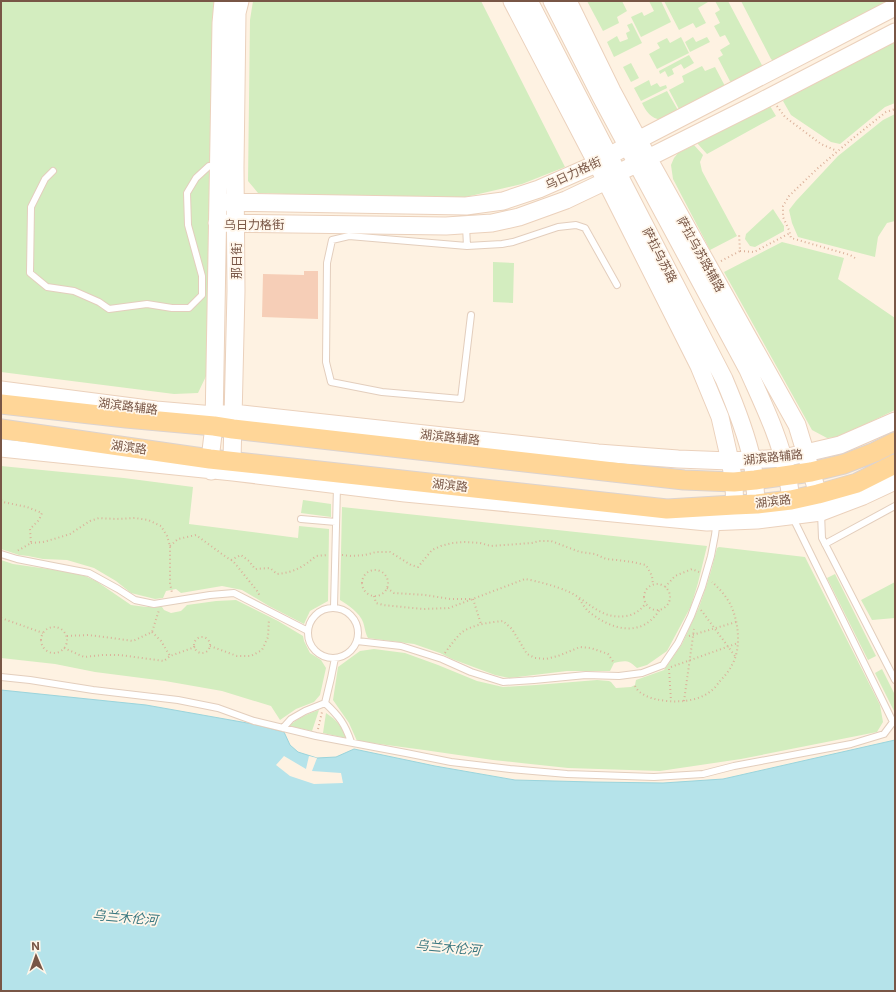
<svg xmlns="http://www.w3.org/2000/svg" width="896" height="992" viewBox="0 0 896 992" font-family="Inter,'Noto Sans SC',sans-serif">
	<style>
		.green { fill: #d3edbf }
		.water { fill: #b5e3ea; stroke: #9ad4dc }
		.pier { fill: #fef2e2 }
		.building { fill: #f6ceb7 }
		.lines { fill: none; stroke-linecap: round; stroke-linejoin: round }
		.lane-casing { stroke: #e3cebd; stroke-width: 8 }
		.secondary-casing { stroke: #ebd1bc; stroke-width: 19 }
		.primary-casing { stroke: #dcd3cf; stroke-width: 21 }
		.path { stroke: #dbb19a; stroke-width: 2; stroke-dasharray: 1 3; stroke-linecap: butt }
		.lane { stroke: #fff; stroke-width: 6 }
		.secondary { stroke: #fff; stroke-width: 17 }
		.primary { stroke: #ffd698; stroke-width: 19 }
		.labels { text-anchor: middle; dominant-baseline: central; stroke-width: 3.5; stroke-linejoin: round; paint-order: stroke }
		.street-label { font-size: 12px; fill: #785646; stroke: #fff6ea }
		.water-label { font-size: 13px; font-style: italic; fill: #38767f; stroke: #fff6ea }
	</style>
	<rect width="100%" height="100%" fill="#fef2e2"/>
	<path class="green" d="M1,1H218L208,372L198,393L174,394L1,372Z
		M253,1H481L565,167L522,184L453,200L258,193L248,181L250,20Z
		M587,1H622L627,11L617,17L619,23L603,31Z
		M649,1H661L671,22L641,37L631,17L642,12L644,16L654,11Z
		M664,1H708V2L698,8L706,23L696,28L693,23L679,30Z
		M715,1H728L764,69L732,85L718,58L723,55L720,50L730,44L725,35L720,37L714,26L720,23L715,13L720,10Z
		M741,1H893L774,62L771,59Z
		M632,23L642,43L614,57L607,42L617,36L620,42L628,39L626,33L630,31L627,25Z
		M681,37L689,53L657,69L649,54L660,48L657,43L667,38L670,43Z
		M693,37L696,42L707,37L710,42L690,52L685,42Z
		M895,41V103L885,107L840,144L831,142L791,115L783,101L789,95Z
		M689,55L694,63L684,69L681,64L672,69L674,74L668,77L665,71L660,74L659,71Z
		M631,63L639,78L631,82L623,67Z
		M702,66L705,71L715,67L726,88L680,111L669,90L684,82L682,76Z
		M649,80L651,86L657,83L660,87L666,85L667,88L641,101L634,88Z
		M667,91L679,112C675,115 669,119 664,119C653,121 646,112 642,103Z
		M770,106L776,116L707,154L697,143Z
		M895,114V221L887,223L878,237L875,257L798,237L792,223L789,210L796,201L838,156L883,120Z
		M694,145L703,155L700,162L702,171L737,236L710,250L673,179L671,165L674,158L678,153Z
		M773,209L784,226V231L755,247L750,246L745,239L746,234Z
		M782,242L844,258L838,279L895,318V410L839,437L827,438L812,430L724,272Z
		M493,262L514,263L513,303L493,302Z
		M1,466L124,478L193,487L189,524L298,538L299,526L329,529L328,601L310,611L304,624L269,606L242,590L222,586L181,593L176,589L166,591L163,598L155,599L131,593L116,581L94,568L67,560L43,559L28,556L19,555L1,549Z
		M303,500L331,504V517L301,513Z
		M342,507L707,546L698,583L691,606L667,651L647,665L637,668C629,660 625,660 614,663L610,671H567L509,678L495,675L452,659L440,653L414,644L368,638C365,633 365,627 363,622C360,613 348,605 340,600Z
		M719,547L805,557L880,705L883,722L877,732L741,759L660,771L568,768L493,760L424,750L357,741L349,723L333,700L338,667L360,651L374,649L405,653L438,665L477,681L503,687L536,685L597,680L609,681L611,682L616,688L631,687L635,685L636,680L664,670L682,644L699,607L704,593L711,571L717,548Z
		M1,560L13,564L62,571L85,576L96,581L131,605L146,607H162L164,610L171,613L181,611L187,605L216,601L236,600L278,621L303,636L304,641L310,653L321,660L326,668L320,695L314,702L296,709L280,720L271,706L222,691L165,681L95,672L55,664L1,658Z
		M835,574L876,656L868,660L827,578Z
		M895,582V618L872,620L861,600Z
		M882,669L895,695V713L875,673Z
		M319,710L312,731L289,726C298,718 307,714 319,710Z
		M326,713C338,721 341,726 346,738L323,733Z"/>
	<path class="water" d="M1,690L146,705L253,724L284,732L290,745L298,752L317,758L336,757L354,749L435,766L515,780L593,782L663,783L723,779L895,740V991H1Z"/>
	<path class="pier" d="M284,756L306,769L309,756L317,758L312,771L341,773L343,783L314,784L290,776L276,765Z"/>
	<path class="building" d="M304,271H318V319L262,317L263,274L304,275Z"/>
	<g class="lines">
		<defs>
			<path id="lane" d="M53,171L45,179L31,207L30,273L47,287L74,291L99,302L109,309L147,304L172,308H189L202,295V276L188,225L187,193L196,178L209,166H217
				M466,226L467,246
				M471,315L461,399L382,392L331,382L326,362L327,263L332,240L349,236L467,246L502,244L513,242L558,227L576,225L585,228L617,285
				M821,513L822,538L895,680
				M301,519L336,522
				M825,544L895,506
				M1,554L17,559L89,573L118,589L135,600L154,604L210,595L234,593L308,631
				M334,607L337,486
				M308 633a25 25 0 1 1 50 0a25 25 0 1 1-50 0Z
				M357,641L401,646L442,659L471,672L503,682L534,680L586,675L619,676L642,673L663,665L678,643L691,616L702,587L711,556L715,535L716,527
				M1,677L30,680L93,690L178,700L218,708L254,721L316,736L406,753L451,762L510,769L567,774L654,777L703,774L734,766L851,744L884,734L893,722L793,518
				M325,703C339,716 345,724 351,742
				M283,728L291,719L305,711L325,703L331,678L335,658"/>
			<path id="secondary" d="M512,1L606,181L699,366L720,417L730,461L734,482L735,518
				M529,1L724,379C735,405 746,432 752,460C755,479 756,499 757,518
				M552,1L601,97L748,370C763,404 780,438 787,474C790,487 791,501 792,514
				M568,1L612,91L648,158L797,425L818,494L820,508
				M218,202L466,206L503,201L539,189L596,164L609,156L638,140L895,7
				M217,223L446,226L492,223L519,217L566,200L606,181L618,173L760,102L895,32
				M1,390L156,410L214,415L233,413L598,453L678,459L730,461L784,458L840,445L895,421
				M1,448L233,472L405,493L707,522L757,520L821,512L863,496L895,481
				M211,471L210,459L214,426L221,23L223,1
				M233,472L232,461L236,291L235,167L237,13L240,1"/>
			<path id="primary" d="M1,404L126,418L214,426L233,429L684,480L734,482L755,480L811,472L844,464L875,452L895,442
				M1,429L210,459L667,509L734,505L757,504L791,500L818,494L857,483L895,464"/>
		</defs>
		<use href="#lane" class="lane-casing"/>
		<use href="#secondary" class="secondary-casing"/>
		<use href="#primary" class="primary-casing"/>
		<path class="path" d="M777,106L785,117L821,144L837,151
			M740,251L754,252L790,233
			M855,258L850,255L791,238L789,230L783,217V206L789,196L818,168L852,139L886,112L895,109
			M721,261L740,251L739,233
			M1,500L3,502L27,507L42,513L39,520L30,529L31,543L17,551
			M31,543L43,542L54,539L70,534L90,521L99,518L116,519L135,518L148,520L161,526L167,536L170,546V583L172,593
			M170,546L178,539L196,535L226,557L233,561L258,592L260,597
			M342,555L352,556L365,555L376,552H390L411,565L418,567L432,550L441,546L452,543L465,542L480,543L491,546L532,543L539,541H551L580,552L595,554L606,559L617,560L632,562L646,565L652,576L653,585
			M231,560L241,555L249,561L255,569L270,568L277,574C295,572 303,567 316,556L328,555
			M362 583a13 13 0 1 1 26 0a13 13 0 1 1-26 0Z
			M644 597a13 13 0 1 1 26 0a13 13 0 1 1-26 0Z
			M665,587L675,576L692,569L699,572
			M387,588L394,593L425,595L450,599H473L481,624
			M374,596L376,603L383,605L423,609L449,608L525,579C537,581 555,586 567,591C588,600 600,620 626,616C634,615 641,610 646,603
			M579,599C582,603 585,608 588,611C611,630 642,639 660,609
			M701,610L735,656
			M1,618L43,633
			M41 640a13 13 0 1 1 26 0a13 13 0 1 1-26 0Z
			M152,632L161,641L170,656
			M67,636L88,635L112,638L133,641L152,632L159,610
			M689,636L736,622
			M194 645a8 8 0 1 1 16 0a8 8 0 1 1-16 0Z
			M210,646L237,656H251L262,650L268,637L269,619
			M64,648L84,657L103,655H120L164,661L170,656L195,647
			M445,653C450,646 455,639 461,633C471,625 490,622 503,621L512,629L527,654L535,658L546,659L558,656L580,647L591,648L608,654L614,663
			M671,667L738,643
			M669,669L671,701
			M635,686C638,693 647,697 655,699C672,703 696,703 711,691C714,689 717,685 719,682C724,677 729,671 732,665C741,649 739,625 732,608C728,598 720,589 712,582
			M684,701L694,629
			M318,729L322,712"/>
		<use href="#lane" class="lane"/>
		<use href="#secondary" class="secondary"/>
		<use href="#primary" class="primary"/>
	</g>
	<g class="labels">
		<g class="street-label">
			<text transform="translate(573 173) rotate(-25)">乌日力格街</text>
			<text x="254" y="224">乌日力格街</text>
			<text transform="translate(701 254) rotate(61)">萨拉乌苏路辅路</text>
			<text transform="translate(660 255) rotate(63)">萨拉乌苏路</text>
			<text transform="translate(236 261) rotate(-90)">那日街</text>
			<text transform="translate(128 406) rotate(7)">湖滨路辅路</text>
			<text transform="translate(450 437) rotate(6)">湖滨路辅路</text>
			<text transform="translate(129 447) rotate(8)">湖滨路</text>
			<text transform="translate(773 457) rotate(-6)">湖滨路辅路</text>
			<text transform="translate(450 485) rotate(6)">湖滨路</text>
			<text transform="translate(773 501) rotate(-7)">湖滨路</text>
		</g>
		<g class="water-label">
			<text transform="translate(125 917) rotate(5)">乌兰木伦河</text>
			<text transform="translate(448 947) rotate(5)">乌兰木伦河</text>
		</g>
	</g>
	<rect width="896" height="992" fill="none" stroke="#785646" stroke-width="4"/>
	<g transform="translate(36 956) rotate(358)" stroke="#fff6ea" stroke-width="3" paint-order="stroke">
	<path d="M0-3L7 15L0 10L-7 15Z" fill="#785646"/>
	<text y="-6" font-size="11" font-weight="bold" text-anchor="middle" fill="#785646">N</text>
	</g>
</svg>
